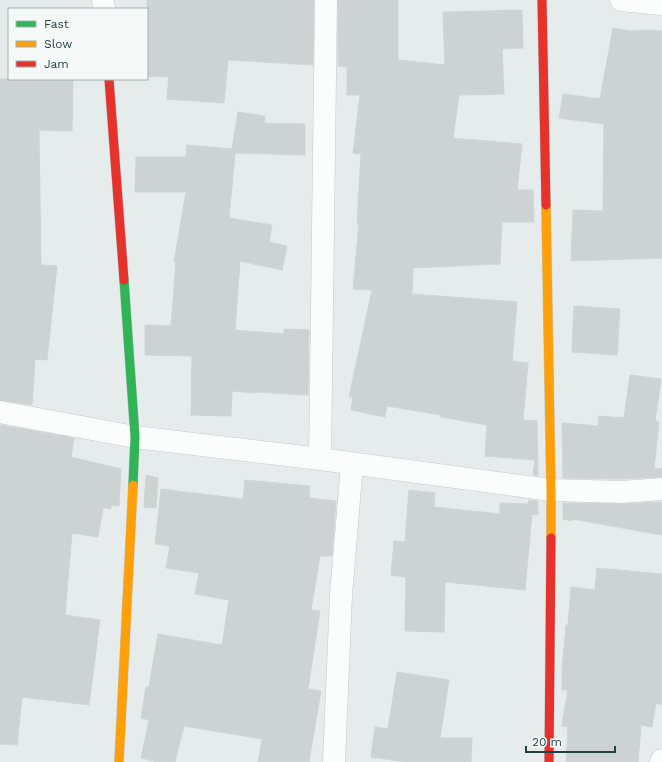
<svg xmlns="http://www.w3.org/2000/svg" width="662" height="762" viewBox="0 0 662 762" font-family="'Work Sans',sans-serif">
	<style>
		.building { fill: #cdd3d2; stroke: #cfd5d4 }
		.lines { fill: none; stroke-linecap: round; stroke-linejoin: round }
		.street-casing { stroke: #c3c9c8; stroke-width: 23 }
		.fast-casing { stroke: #c2cac8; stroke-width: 10 }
		.slow-casing { stroke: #c2cac8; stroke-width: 10 }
		.jam-casing { stroke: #c2cac8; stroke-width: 10 }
		.street { stroke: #fbfcfc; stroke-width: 22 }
		.fast { stroke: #30b455; stroke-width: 9 }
		.slow { stroke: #ff9f0a; stroke-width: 9 }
		.jam { stroke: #e5322d; stroke-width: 9 }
	</style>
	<rect width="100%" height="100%" fill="#e6eceb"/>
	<path class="building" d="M147,0H314L313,65L228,60L224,103L167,99L169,77L147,76L149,53H147Z
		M338,0H398V60L445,65L443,12L522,10L523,48L502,49L504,94L459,95L453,138L522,144L517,190H533L534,222H502L500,264L413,268L412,294L517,302L512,361L528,363L523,420L537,421L538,476L533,475L535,460L485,456L487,425L441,417V415L387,406L385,417L351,410L353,397H349L372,290L353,289L359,223H357L361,154L353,153L360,95H347V67L338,66Z
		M613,28L630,31L649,30L662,31V258L571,261L573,210L603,211L604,124L559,118L563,94L600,99Z
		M0,79H73L72,131L39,130L41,265L57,266L47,360L35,359L32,405L0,400Z
		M238,112L265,116L264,123L305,124V155L235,153L229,218L272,225L269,242L287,246L282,270L240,261L235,330L284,334V329L309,330L308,395L255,392V393L232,391L231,416L191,415L192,356L145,355V325L171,326L176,262H174L186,192H135L136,157H186L187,145L232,149Z
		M574,306L620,309L617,355L572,352Z
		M630,375L661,379L655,421L659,422L654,468L662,469V477L622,479L563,478L562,423L598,426L599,416L624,418Z
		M0,425L74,438L71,457L121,469L119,506L111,505V509L103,508L98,537L72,533L65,615L100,620L89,705L22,697L17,745L0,744Z
		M146,475L158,478L156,508L144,507Z
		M245,480L310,486L309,498L336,501L332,556H320L311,610L320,611L308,689L321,691L309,762H258L262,739L184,726L175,762H157L141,758L149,720L141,718L146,687H149L158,634L222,645L229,600L195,594L199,573L166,568L170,546L155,544L161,489L243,499Z
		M409,490L435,493L434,507L500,514V503L528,504L529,500L538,501V515L532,514L525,590L445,582L444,632L405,631L406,577L391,575L394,541L405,542Z
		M662,502V535L572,519V521L563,519V503L622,504Z
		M597,568L662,574V705L656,703L652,727L641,725L638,762H566L568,727L562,726V724L568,690H562V670L566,625H568L571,587L595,590Z
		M397,672L449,680L440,738H472L471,762H406L371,757L375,727L388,729Z"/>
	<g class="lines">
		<defs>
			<path id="street" d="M103,0L104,9
				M621,0L662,4
				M0,412L135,437L320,459L551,490L622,492L662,489
				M320,459L326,0
				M334,762L341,595L352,464
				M661,762L662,760"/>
			<path id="fast" d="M124,280L135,437L133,485"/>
			<path id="slow" d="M546,205L551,490V538
				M119,762L133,485"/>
			<path id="jam" d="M542,0L546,205
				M109,79L124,280
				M549,762L551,538"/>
		</defs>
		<use href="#street" class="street-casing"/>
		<use href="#fast" class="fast-casing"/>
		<use href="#slow" class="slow-casing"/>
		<use href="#jam" class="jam-casing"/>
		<use href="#street" class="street"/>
		<use href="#fast" class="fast"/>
		<use href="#slow" class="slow"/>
		<use href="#jam" class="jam"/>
	</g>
	<rect x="8" y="8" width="140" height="72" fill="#f5faf9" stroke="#a1b0af"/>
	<rect x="16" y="21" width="20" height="6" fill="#30b455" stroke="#a1b0af"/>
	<text x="44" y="28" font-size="12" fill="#22413f">Fast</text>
	<rect x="16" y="41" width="20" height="6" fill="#ff9f0a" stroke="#a1b0af"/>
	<text x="44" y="48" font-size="12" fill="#22413f">Slow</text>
	<rect x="16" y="61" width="20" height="6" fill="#e5322d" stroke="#a1b0af"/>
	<text x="44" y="68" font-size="12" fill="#22413f">Jam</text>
	<path d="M526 746v6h89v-6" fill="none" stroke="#22413f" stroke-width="2"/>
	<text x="532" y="746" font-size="12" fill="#22413f" stroke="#f5faf9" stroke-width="3" paint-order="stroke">20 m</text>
</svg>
